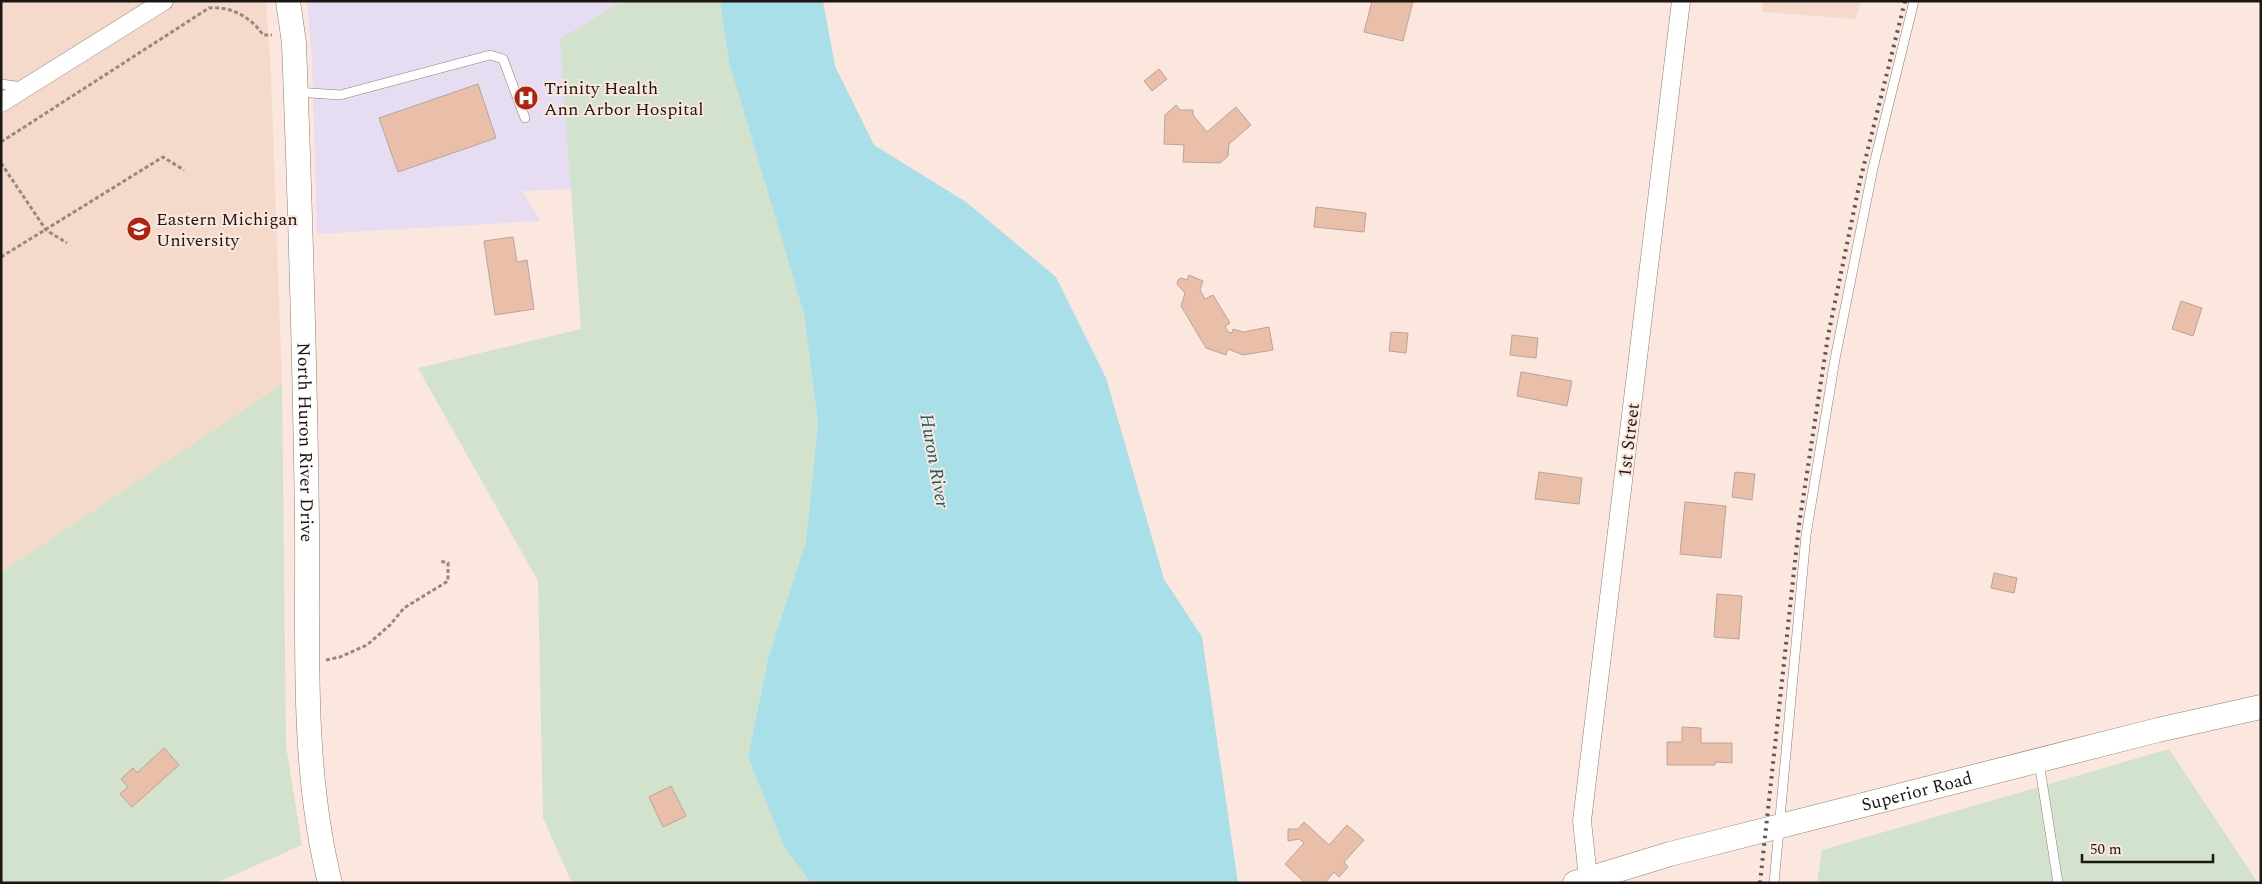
<svg xmlns="http://www.w3.org/2000/svg" width="2262" height="884" viewBox="0 0 2262 884" font-family="Spectral,serif">
	<style>
		.built { fill: #f5dacc }
		.medical { fill: #e6ddf2 }
		.green { fill: #d2e2cc }
		.water { fill: #a9dfe8 }
		.building { fill: #e9bfa9; stroke: #b7a59b }
		.lines { fill: none; stroke-linecap: round; stroke-linejoin: round }
		.lane-casing { stroke: #8f7d74; stroke-width: 10 }
		.street-casing { stroke: #8f7d74; stroke-width: 19 }
		.secondary-casing { stroke: #8f7d74; stroke-width: 25 }
		.path { stroke: #978982; stroke-width: 3; stroke-dasharray: 4 2.5; stroke-linecap: butt }
		.lane { stroke: #fff; stroke-width: 9 }
		.street { stroke: #fff; stroke-width: 18 }
		.secondary { stroke: #fff; stroke-width: 24 }
		.rail { stroke: #615650; stroke-width: 4; stroke-dasharray: 2.5 5; stroke-linecap: butt }
		.labels { text-anchor: middle; dominant-baseline: central; stroke-width: 4; stroke-linejoin: round; paint-order: stroke }
		.poi-label { font-size: 18px; fill: #1d1612; stroke: #fbe7dd; text-anchor: start }
		.street-label { font-size: 18px; fill: #1d1612; stroke: #fbe7dd }
		.water-label { font-size: 19px; font-style: italic; fill: #17606a; stroke: #fbe7dd }
	</style>
	<rect width="100%" height="100%" fill="#fbe7dd"/>
	<path class="built" d="M1,1H266L271,74L282,384L1,572Z
		M1764,1H1861L1856,19L1762,12Z"/>
	<path class="medical" d="M307,1H720L729,62L765,182L522,191L540,221L317,234L312,61Z"/>
	<path class="green" d="M623,1H720L729,62L804,314L818,424L806,541L768,659L748,757L783,845L811,883H572L543,818L538,581L418,368L581,329L560,39Z
		M282,384L286,746L302,845L216,883H1V572Z
		M2169,749L2258,883H1817L1822,850Z"/>
	<path class="water" d="M720,1H823L835,66L874,145L966,202L1056,277L1106,378L1164,579L1202,637L1238,883H811L783,845L748,757L768,659L806,541L818,424L804,314L729,62Z"/>
	<path class="building" d="M1372,1H1413L1403,41L1364,32Z
		M1159,69L1167,79L1152,91L1144,81Z
		M478,84L496,138L398,172L379,118Z
		M1176,105L1180,110H1193V115L1207,132L1236,107L1251,125L1229,144L1228,156L1220,163L1183,162L1184,145L1164,144L1165,115Z
		M1316,207L1366,213L1364,232L1314,227Z
		M513,237L517,262L527,260L534,309L495,315L484,241Z
		M1189,275L1203,281L1200,290L1205,299L1213,295L1230,323L1225,326L1228,332L1232,333L1233,329L1243,332L1269,327L1273,350L1243,355L1228,349L1226,355L1206,348L1181,306L1185,293L1177,284L1178,280L1181,278L1187,280Z
		M2181,301L2202,308L2193,336L2172,329Z
		M1391,332L1408,333L1406,353L1389,351Z
		M1512,335L1538,338L1536,358L1510,355Z
		M1521,372L1572,381L1567,406L1517,396Z
		M1539,472L1582,478L1579,504L1535,499Z
		M1735,472L1755,474L1752,500L1732,497Z
		M1685,502L1726,506L1721,558L1680,554Z
		M1994,573L2017,578L2014,593L1991,588Z
		M1717,594L1742,596L1739,639L1714,637Z
		M1682,727L1701,728V743H1732V763L1715,762V765H1667V742H1682Z
		M164,748L179,765L132,807L120,794L128,787L121,779L133,768L137,773Z
		M671,786L686,816L663,827L649,797Z
		M1304,822L1329,845L1347,825L1364,840L1344,862L1348,867L1339,877L1334,872L1325,883H1305L1285,864L1304,843L1299,839L1288,841V829H1298Z"/>
	<g class="lines">
		<defs>
			<path id="lane" d="M1,84L23,87
				M296,92L340,95L490,55L503,59L525,118
				M2039,762L2058,883
				M1774,883L1806,535L1835,359L1873,168L1914,1"/>
			<path id="street" d="M1,103L164,1
				M1588,878L1582,821L1681,1"/>
			<g id="secondary">
				<path id="s1" d="M288,1L294,43C300,203 305,364 307,525C308,644 301,766 330,883"/>
				<path id="s2" d="M1575,883L1670,854L2158,730L2261,707"/>
			</g>
		</defs>
		<use href="#lane" class="lane-casing"/>
		<use href="#street" class="street-casing"/>
		<use href="#secondary" class="secondary-casing"/>
		<path class="path" d="M1,142L209,8C231,6 251,17 263,35H272
			M1,163L46,230L67,243
			M1,257L163,157L184,170
			M326,660L340,657L367,645L390,625L404,608L448,581V563L440,561"/>
		<use href="#lane" class="lane"/>
		<use href="#street" class="street"/>
		<use href="#secondary" class="secondary"/>
		<path class="rail" d="M1760,883L1799,525L1828,336L1860,181L1905,1"/>
	</g>
	<defs>
		<symbol id="hospital-disc" viewBox="-11 -11 22 22"><circle r="9.5" fill="#b1230e" stroke="#fbe7dd"/><path d="M-5-5h3v3.5h4V-5h3V5h-3V1.5h-4V5h-3Z" fill="#fff"/></symbol>
		<symbol id="university-disc" viewBox="-11 -11 22 22"><circle r="9.5" fill="#b1230e" stroke="#fbe7dd"/><path d="M0-5L7-2L0 1L-7-2ZM-4 1L0 2.5L4 1V4Q0 6-4 4Z" fill="#fff"/></symbol>
	</defs>
	<g fill-rule="evenodd">
		<use href="#hospital-disc" x="512" y="84" width="28" height="28"/>
		<use href="#university-disc" x="125" y="215" width="28" height="28"/>
	</g>
	<g class="labels">
		<g class="poi-label">
			<text x="544" y="88">Trinity Health<tspan x="544" dy="21">Ann Arbor Hospital</tspan></text>
			<text x="156" y="219">Eastern Michigan<tspan x="156" dy="21">University</tspan></text>
		</g>
		<g class="street-label">
			<text transform="translate(1629 440) rotate(-83)">1st Street</text>
			<text stroke="none"><textPath href="#s1" startOffset="442">North Huron River Drive</textPath></text>
			<text stroke="none"><textPath href="#s2" startOffset="354">Superior Road</textPath></text>
		</g>
		<g class="water-label">
			<text transform="translate(934 461) rotate(80)">Huron River</text>
		</g>
	</g>
	<rect width="2262" height="884" fill="none" stroke="#1d1612" stroke-width="5"/>
	<path d="M2082 854v8h131v-8" fill="none" stroke="#1d1612" stroke-width="2.5"/>
	<text x="2090" y="854" font-size="15" fill="#1d1612" stroke="#fbe7dd" stroke-width="4" paint-order="stroke">50 m</text>
</svg>
